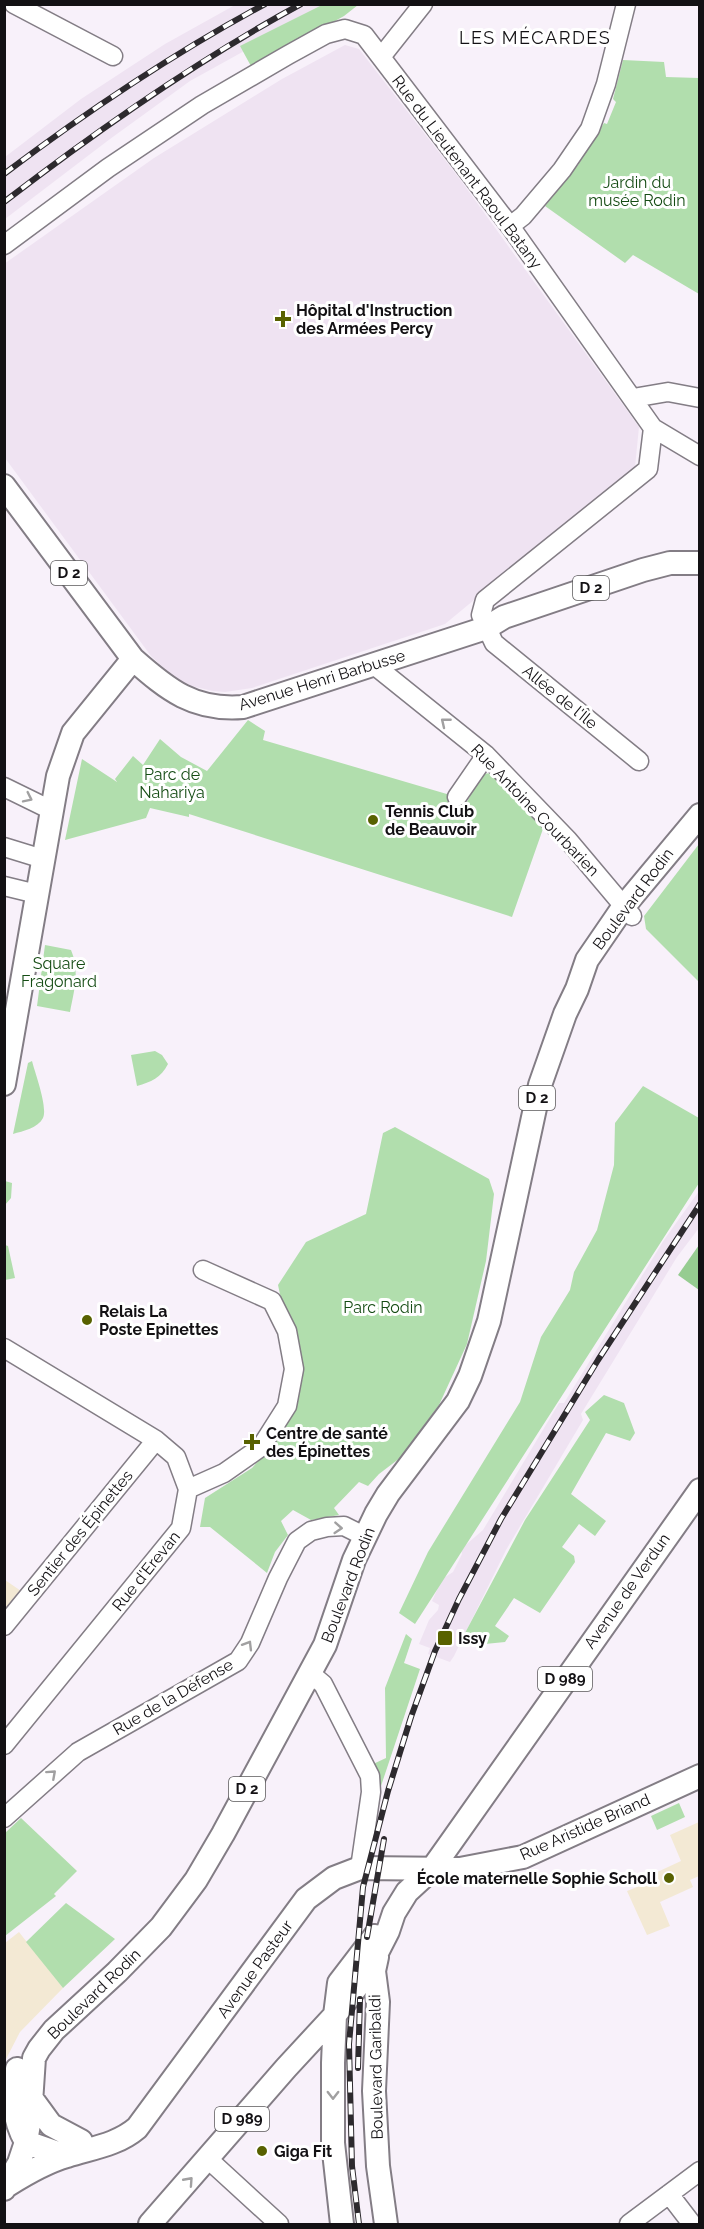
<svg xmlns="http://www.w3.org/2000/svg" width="704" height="2229" viewBox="0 0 704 2229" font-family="Raleway,sans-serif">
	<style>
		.built { fill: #efe3f2 }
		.education { fill: #f3e9d4 }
		.green { fill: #b1dead }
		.forest { fill: #96cc91 }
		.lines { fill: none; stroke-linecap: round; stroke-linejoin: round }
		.minor-casing { stroke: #837d85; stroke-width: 21 }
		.major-casing { stroke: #837d85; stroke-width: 26 }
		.minor { stroke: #fff; stroke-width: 18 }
		.major { stroke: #fff; stroke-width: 22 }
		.rail-casing { stroke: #2d2a2e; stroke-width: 6 }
		.rail { stroke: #fff; stroke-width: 4; stroke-dasharray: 11; stroke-linecap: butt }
		.oneway { stroke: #a1a0a1 }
		.poi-dot { fill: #586100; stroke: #fff; stroke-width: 2 }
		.labels { text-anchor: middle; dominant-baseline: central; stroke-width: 6; stroke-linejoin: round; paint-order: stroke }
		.shield { fill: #fff; stroke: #5a585a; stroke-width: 1.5 }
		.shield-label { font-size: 15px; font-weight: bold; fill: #131114 }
		.street-label { font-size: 16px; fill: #131114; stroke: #fff }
		.park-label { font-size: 16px; fill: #154c14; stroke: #fff }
		.poi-label { font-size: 16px; font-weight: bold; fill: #131114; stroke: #fff; text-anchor: start }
		.neighbourhood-label { font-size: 18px; letter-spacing: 1.5px; fill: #131114; stroke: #fff }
	</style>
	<rect width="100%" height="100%" fill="#f8f1fa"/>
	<path class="built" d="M235,5H327L190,81L110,139L5,219V157L81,99L165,44Z
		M345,45L359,49L459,178L639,427L635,467L445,624L252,688L225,692L213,691L187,685L173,677L151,656L5,458L4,264L154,158L282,79Z
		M699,1191V1228L677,1257L581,1414L583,1420L506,1550L454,1656L450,1662L428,1654L430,1648L419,1644L429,1620L438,1610L439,1605L432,1601L442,1579L453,1572L462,1554L461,1549L483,1530L559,1403H564L664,1240Z"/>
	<path class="education" d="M5,1580L24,1593L5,1619Z
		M699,1822V1876L690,1880L693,1887L660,1902L670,1926L647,1935L627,1891L642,1885L640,1880L681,1861L670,1835Z
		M19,1932L63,1988L20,2032L5,2061V1943Z"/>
	<path class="green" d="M322,5H358L344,16L252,68L240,46Z
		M623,60L664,62L666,77L699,78V294L633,255L625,263L545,206L578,165L604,123L607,124L616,102L613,99Z
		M248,720L265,731L263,740L457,797L467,802L481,774L492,773L515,799L544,826L512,917L189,814V817L150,808L146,818L65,840L82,759L117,782L115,779L133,756L143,765L160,739L181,757L207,771Z
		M699,844V982L646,929L644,916Z
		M45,945L71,950C80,971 74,991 70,1012L37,1006Z
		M155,1051L162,1055L168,1064C161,1078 151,1082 137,1086L131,1055Z
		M32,1061C35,1073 48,1107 43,1118C38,1128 23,1131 13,1134L28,1063Z
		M643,1086L699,1118V1183L415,1624L399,1613L428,1552L520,1402L541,1337L570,1290L574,1272L597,1230L614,1165L615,1123Z
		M395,1127L489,1179L494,1194L486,1261L467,1344L439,1405L400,1458L379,1474L368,1486L359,1482L334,1508L339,1515L311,1520L293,1510L281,1521L288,1535L275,1552L267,1573L210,1527H200L205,1498L252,1468L282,1435L303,1378L295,1329L281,1299L278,1285L306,1242L366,1214L383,1133Z
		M5,1181L12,1183L11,1198L5,1205Z
		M5,1245L8,1246L15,1278L5,1280Z
		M604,1395L624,1403L635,1433L630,1441L606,1433L571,1494L606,1521L595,1536L579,1524L562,1547L574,1556L575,1562L540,1613L514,1598L495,1626L509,1636L505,1642L485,1644L465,1633L525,1520L590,1420L585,1412Z
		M406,1634L412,1639L404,1663L420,1669L378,1795L371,1765L386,1758L385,1688Z
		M679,1803L685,1817L657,1830L651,1816Z
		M21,1818L77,1871L54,1894L56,1896L5,1936V1833Z
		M66,1903L115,1939L63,1988L26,1942Z"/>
	<path class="forest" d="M699,1245V1290L678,1275Z"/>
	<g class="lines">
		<defs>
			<path id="minor" d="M14,4L113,56
				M381,57L423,4
				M510,226L523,216L562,170L590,129L606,84L626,4
				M4,245L108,168L202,105L288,55L326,34L345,29L364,35L510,226L653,428L648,469L485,600L481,615L494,643L639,761
				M633,398L668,392L700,398
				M653,428L700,456
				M374,665L486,755L568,840L632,916
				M4,787L51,810
				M457,797L486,755
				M4,847L43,859
				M4,886L37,894
				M4,1348L156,1440L176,1457L188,1489L181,1528L4,1745
				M188,1489L224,1473L261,1447L287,1406L294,1369L287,1331L272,1301L203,1270
				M4,1626L156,1440
				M311,1674L323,1684L370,1776L371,1792L360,1868
				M4,1818L78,1752L238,1661L250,1643L278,1578L297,1541L311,1531L327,1527L344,1526L364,1536
				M208,2159L279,2224
				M669,2194L692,2224
				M629,2224L700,2171"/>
			<path id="major" d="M4,486L133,659C168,690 194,711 243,707L486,628L504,617L643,570L670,563H700
				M4,1084L58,776L73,733L133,659
				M377,1957L374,1971L378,2002L374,2091L378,2166L386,2224
				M17,2069C14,2098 11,2115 26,2142L66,2156
				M32,2099L51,2125L81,2141
				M8,2185C27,2173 46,2162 67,2156C92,2148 117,2145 137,2128L306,1899L334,1878L360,1868L460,1869L523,1857L700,1776
				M4,2189L19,2163L26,2142L30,2118L34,2058L39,2049L54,2030L117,1972L161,1927L196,1880L223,1834L325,1645L354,1560L376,1514L388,1494L458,1401L470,1376L489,1321L540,1085L565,1014L577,989L587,960L624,906L700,815
				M150,2224L286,2068L335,2015L365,1976L388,1931L394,1913L407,1892L432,1869L454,1838L700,1490
				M342,2224L333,2143V2063L335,2015L339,1983L375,1936"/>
		</defs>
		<use href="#minor" class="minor-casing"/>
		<use href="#major" class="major-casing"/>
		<use href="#minor" class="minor"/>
		<use href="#major" class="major"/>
		<defs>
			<path id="rail" d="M4,174C86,112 174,53 265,4
				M4,202C99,129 196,61 301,4
				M367,1937L384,1839
				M358,2068L360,1999
				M359,2224L352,2166L349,2044L363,1887L388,1791L411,1717L435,1651L459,1599L501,1519L598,1360L700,1204"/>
		</defs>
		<use href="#rail" class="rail-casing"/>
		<use href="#rail" class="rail"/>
	</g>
	<defs><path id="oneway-chevron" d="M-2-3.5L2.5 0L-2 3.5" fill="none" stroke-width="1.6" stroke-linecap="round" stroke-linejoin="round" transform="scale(1.5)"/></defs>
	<g class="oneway">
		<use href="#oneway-chevron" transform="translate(445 722) rotate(-141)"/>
		<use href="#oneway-chevron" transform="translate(28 798) rotate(26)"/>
		<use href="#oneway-chevron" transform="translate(338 1528) rotate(4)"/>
		<use href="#oneway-chevron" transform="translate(248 1645) rotate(-59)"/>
		<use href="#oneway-chevron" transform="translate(52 1774) rotate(-42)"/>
		<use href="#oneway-chevron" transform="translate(333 2095) rotate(90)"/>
		<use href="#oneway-chevron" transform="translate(189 2181) rotate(-48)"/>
	</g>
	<g class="poi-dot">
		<path d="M280 310h6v6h6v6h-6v6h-6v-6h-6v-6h6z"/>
		<circle cx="373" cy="820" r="6"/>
		<circle cx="87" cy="1320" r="6"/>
		<path d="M249 1433h6v6h6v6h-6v6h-6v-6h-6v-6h6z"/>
		<rect x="437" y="1630" width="16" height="16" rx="3"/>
		<circle cx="669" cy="1878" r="6"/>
		<circle cx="262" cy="2151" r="6"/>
	</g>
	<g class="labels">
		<g class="shield">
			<rect x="51" y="561" width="36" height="24" rx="4.5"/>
			<rect x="573" y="576" width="36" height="24" rx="4.5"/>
			<rect x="519" y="1086" width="36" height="24" rx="4.5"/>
			<rect x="538" y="1667" width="54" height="24" rx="4.5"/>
			<rect x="229" y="1777" width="36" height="24" rx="4.5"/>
			<rect x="215" y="2107" width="54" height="24" rx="4.5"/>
		</g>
		<g class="shield-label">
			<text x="69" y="573">D 2</text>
			<text x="591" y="588">D 2</text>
			<text x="537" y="1098">D 2</text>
			<text x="565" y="1679">D 989</text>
			<text x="247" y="1789">D 2</text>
			<text x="242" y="2119">D 989</text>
		</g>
		<g class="street-label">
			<text transform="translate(467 172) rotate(53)">Rue du Lieutenant Raoul Batany</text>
			<text transform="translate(322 680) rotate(-17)">Avenue Henri Barbusse</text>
			<text transform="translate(560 697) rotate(39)">Allée de l'Île</text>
			<text transform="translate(535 810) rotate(46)">Rue Antoine Courbarien</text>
			<text transform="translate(633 899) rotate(-53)">Boulevard Rodin</text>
			<text transform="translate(80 1533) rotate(-51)">Sentier des Épinettes</text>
			<text transform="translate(146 1571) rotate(-51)">Rue d'Erevan</text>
			<text transform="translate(348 1585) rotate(-69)">Boulevard Rodin</text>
			<text transform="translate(627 1591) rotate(-55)">Avenue de Verdun</text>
			<text transform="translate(173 1697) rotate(-30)">Rue de la Défense</text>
			<text transform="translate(585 1827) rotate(-24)">Rue Aristide Briand</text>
			<text transform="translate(255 1969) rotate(-54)">Avenue Pasteur</text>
			<text transform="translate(94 1994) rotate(-44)">Boulevard Rodin</text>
			<text transform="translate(376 2067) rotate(-91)">Boulevard Garibaldi</text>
		</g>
		<g class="park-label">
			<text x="637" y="182">Jardin du<tspan x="637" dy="18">musée Rodin</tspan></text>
			<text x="172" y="774">Parc de<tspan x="172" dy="18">Nahariya</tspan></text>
			<text x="59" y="963">Square<tspan x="59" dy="18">Fragonard</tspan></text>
			<text x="383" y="1307">Parc Rodin</text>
		</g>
		<g class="poi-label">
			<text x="296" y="310">Hôpital d'Instruction<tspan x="296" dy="18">des Armées Percy</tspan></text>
			<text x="385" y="811">Tennis Club<tspan x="385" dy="18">de Beauvoir</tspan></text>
			<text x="99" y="1311">Relais La<tspan x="99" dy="18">Poste Epinettes</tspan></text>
			<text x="266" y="1433">Centre de santé<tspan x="266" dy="18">des Épinettes</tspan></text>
			<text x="458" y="1638">Issy</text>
			<text x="657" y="1878" text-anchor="end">École maternelle Sophie Scholl</text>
			<text x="274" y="2151">Giga Fit</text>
		</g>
		<g class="neighbourhood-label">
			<text x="535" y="37">LES MÉCARDES</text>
		</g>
	</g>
	<rect width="704" height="2229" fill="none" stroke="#131114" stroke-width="12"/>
</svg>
